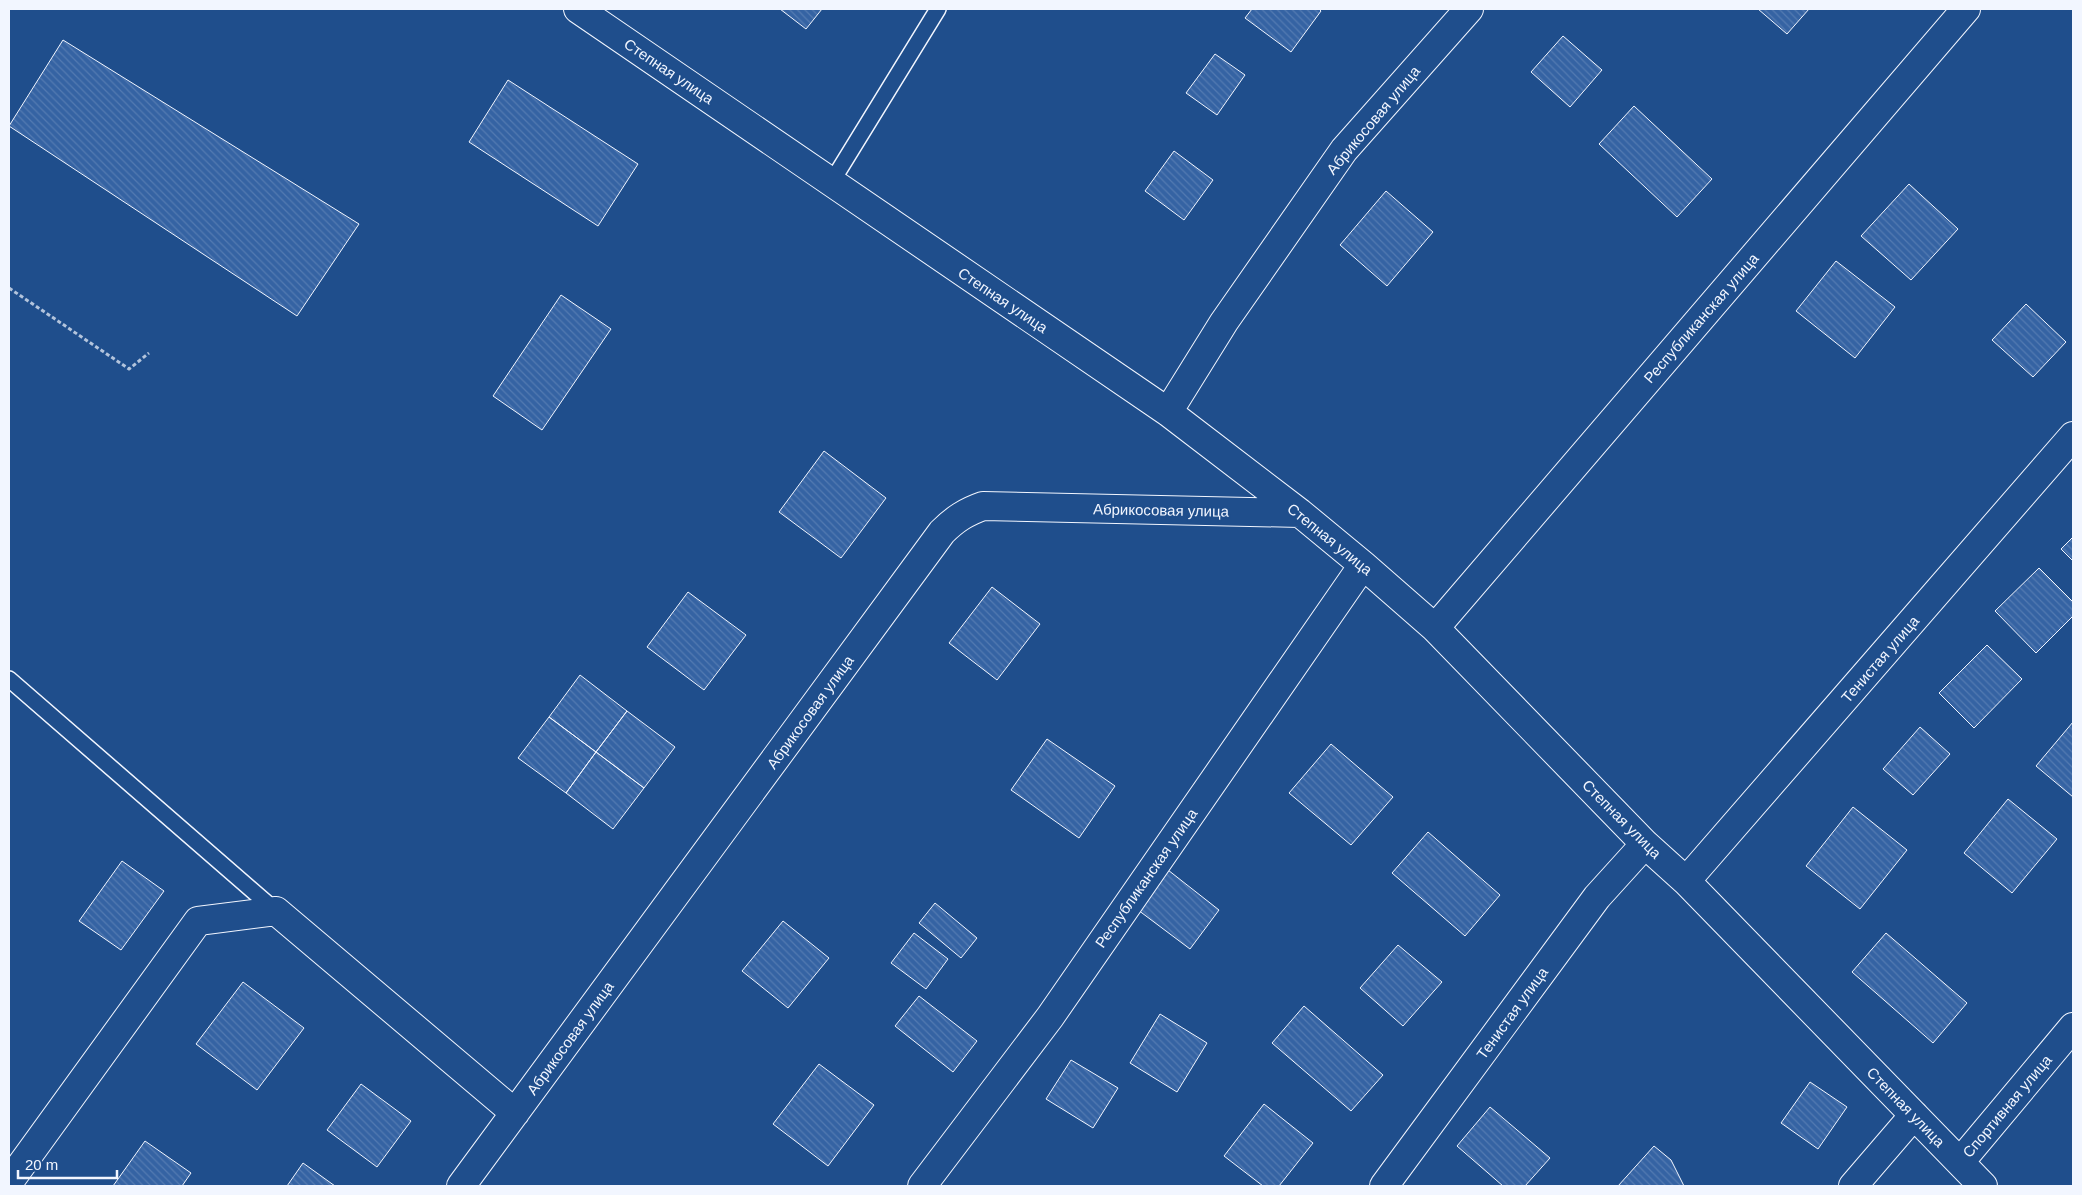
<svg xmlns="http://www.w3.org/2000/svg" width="2082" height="1195" viewBox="0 0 2082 1195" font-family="Helvetica,sans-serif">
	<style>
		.building { fill: url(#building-back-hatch); stroke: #f2f6ff }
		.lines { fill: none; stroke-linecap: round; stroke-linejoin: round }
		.lane-casing { stroke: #f2f6ff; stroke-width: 18 }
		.street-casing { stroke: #f2f6ff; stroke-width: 30 }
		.path { stroke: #b3c4dc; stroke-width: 3; stroke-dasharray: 4 2.5; stroke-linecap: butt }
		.lane { stroke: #1f4e8c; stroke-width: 15 }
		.street { stroke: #1f4e8c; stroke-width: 28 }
		.labels { text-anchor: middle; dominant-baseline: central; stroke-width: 4; stroke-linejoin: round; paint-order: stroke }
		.street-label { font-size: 15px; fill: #f2f6ff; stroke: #1f4e8c }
	</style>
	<defs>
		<pattern id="building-back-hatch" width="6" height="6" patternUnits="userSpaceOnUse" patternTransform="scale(1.25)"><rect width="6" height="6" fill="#3563a3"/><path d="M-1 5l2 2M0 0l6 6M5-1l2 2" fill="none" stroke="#537ab1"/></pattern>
	</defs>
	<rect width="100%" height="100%" fill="#1f4e8c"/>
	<path class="building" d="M780,9H822L806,29Z
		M1252,9H1319L1321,11L1291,52L1245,18Z
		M1758,9H1809L1787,34Z
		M1563,36L1602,70L1570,107L1531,72Z
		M63,40L359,224L297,316L9,126Z
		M1215,54L1245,75L1217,115L1186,93Z
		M508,80L638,164L598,226L469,142Z
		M1634,106L1712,179L1677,217L1599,144Z
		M1174,151L1213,180L1184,220L1145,191Z
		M1909,184L1958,229L1911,280L1861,236Z
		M1386,191L1433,232L1387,286L1340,245Z
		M1836,261L1895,307L1855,358L1796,311Z
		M561,295L611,329L542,430L493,396Z
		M2026,304L2066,342L2033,377L1992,340Z
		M824,451L886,498L841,558L779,512Z
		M2073,537V561L2061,549Z
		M2039,568L2073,602V616L2036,653L1995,611Z
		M992,587L1040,624L997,680L949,643Z
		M688,592L746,635L704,690L647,647Z
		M1987,645L2022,679L1974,728L1939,693Z
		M580,675L627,711L596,752L549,717Z
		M627,711L675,747L644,788L596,752Z
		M549,717L596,752L566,793L518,758Z
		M2073,722V797L2036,766Z
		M1920,727L1950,754L1913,795L1883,769Z
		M1047,739L1115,786L1079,838L1011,790Z
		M1331,744L1393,797L1351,845L1289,793Z
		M596,752L644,788L613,829L566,793Z
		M2008,799L2057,839L2012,893L1964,853Z
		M1853,807L1907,850L1860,909L1806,866Z
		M1428,832L1500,895L1465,936L1392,873Z
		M122,861L164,891L121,950L79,921Z
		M1168,870L1219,910L1190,949L1138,910Z
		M935,903L977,938L961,958L919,923Z
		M783,921L829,958L788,1008L742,971Z
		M914,933L948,959L926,989L891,963Z
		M1886,933L1967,1003L1933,1043L1852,972Z
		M1398,945L1442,982L1403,1026L1360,988Z
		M243,982L304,1028L257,1090L196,1044Z
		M919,996L977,1041L953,1072L895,1026Z
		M1304,1006L1383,1075L1351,1111L1272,1043Z
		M1160,1014L1207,1043L1177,1092L1130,1063Z
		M1071,1060L1118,1088L1093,1128L1046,1099Z
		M819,1064L874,1105L828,1166L773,1124Z
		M1810,1082L1847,1107L1818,1149L1781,1123Z
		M361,1084L411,1121L377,1167L327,1130Z
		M1264,1104L1313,1143L1279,1186H1263L1224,1156Z
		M1490,1107L1550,1158L1525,1186H1503L1457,1146Z
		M145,1141L191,1173L182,1186H113Z
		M1654,1146L1671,1160L1684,1186H1618Z
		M303,1163L335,1186H287Z"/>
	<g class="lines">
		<defs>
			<path id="lane" d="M831,183L938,9
				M9,679L276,911"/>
			<path id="street" d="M578,9L1168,412L1300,513L1363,565L1435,628L1645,844L1686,881L1983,1186
				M1168,412L1224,322L1344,150L1469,9
				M1435,628L1966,9
				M1686,881L2073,436
				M1960,1162L2073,1027
				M9,1182L198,921L276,911L515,1113
				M461,1186L942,532C955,519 966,512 983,506L1300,513
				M922,1186L1050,1017L1363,565
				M1384,1186L1597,897L1645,844
				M1853,1186L1914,1115"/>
		</defs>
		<use href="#lane" class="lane-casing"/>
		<use href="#street" class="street-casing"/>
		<path class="path" d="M9,288L129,369L149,353"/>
		<use href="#lane" class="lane"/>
		<use href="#street" class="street"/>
	</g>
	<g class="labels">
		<g class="street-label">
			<text transform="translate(669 71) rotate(34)">Степная улица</text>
			<text transform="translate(1373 120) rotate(-50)">Абрикосовая улица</text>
			<text transform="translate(1003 300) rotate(34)">Степная улица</text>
			<text transform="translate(1701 318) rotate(-49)">Республиканская улица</text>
			<text transform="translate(1161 510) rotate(1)">Абрикосовая улица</text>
			<text transform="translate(1330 539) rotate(39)">Степная улица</text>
			<text transform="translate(1880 659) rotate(-49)">Тенистая улица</text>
			<text transform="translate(810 712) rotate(-54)">Абрикосовая улица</text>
			<text transform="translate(1622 819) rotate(45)">Степная улица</text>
			<text transform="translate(1146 878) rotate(-55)">Республиканская улица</text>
			<text transform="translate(1512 1013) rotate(-54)">Тенистая улица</text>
			<text transform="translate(570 1038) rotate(-54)">Абрикосовая улица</text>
			<text transform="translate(2007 1106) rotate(-50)">Спортивная улица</text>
			<text transform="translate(1906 1107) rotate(46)">Степная улица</text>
		</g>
	</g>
	<rect width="2082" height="1195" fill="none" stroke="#f2f6ff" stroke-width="20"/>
	<path d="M18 1170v8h99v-8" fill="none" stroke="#f2f6ff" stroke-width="2.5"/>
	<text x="25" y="1170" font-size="15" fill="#f2f6ff" stroke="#1f4e8c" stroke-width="4" paint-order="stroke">20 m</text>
</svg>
